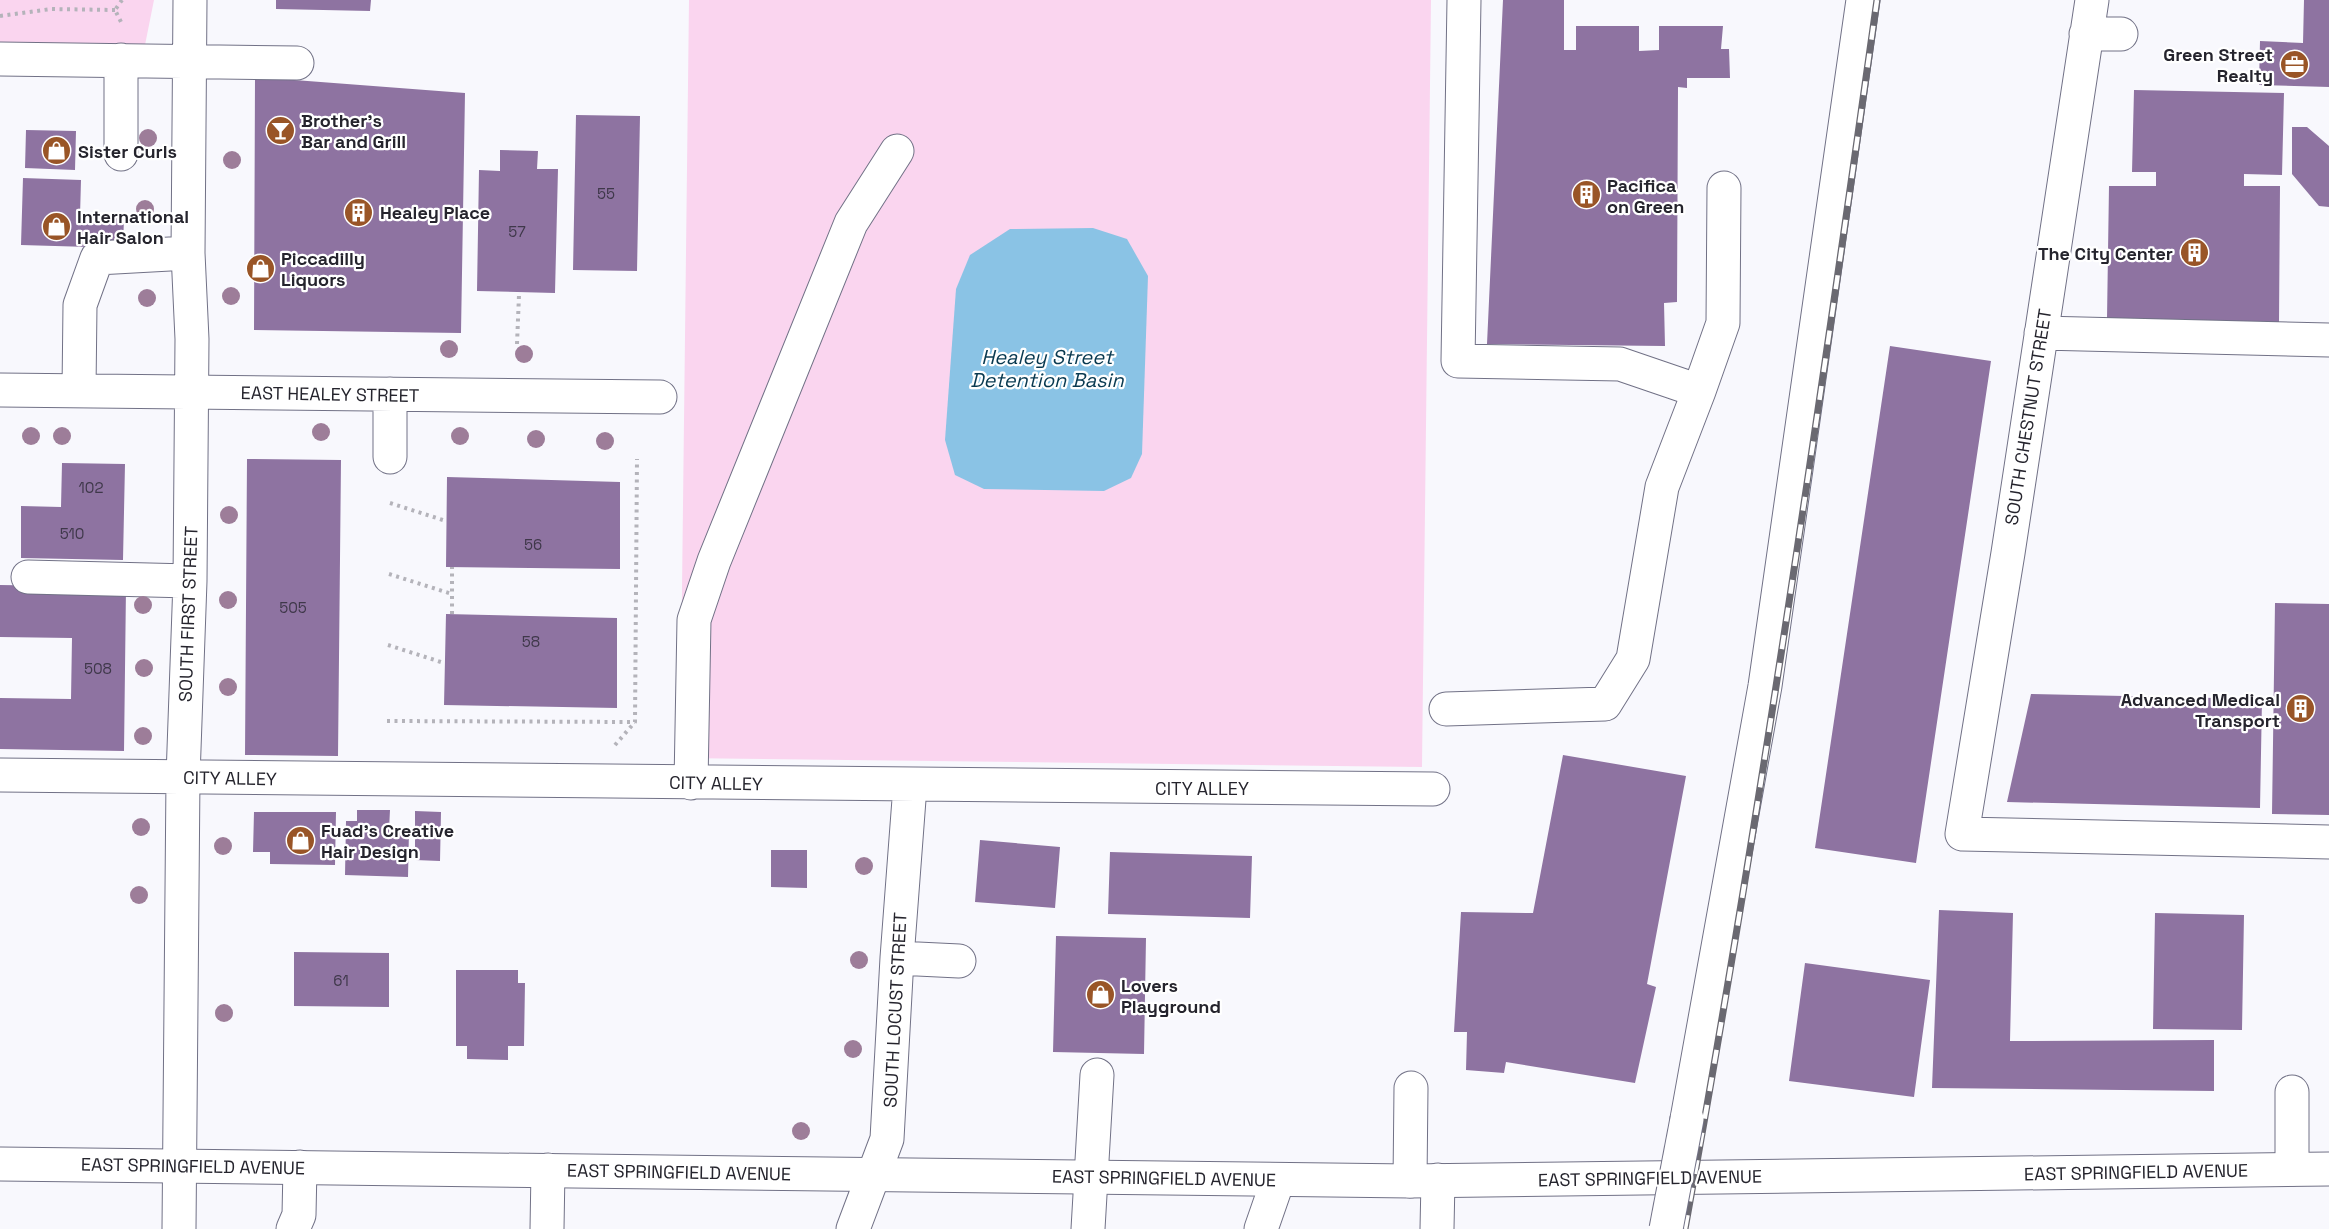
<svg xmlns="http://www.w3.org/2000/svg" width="2329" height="1229" viewBox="0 0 2329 1229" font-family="'Space Grotesk',sans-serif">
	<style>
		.green { fill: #fad5ef }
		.water { fill: #8ac3e5 }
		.building { fill: #8e73a1 }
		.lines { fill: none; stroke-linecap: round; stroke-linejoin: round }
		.minor-casing { stroke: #717186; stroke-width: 35 }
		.major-casing { stroke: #717186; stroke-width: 35 }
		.path { stroke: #b4b3ba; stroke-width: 4; stroke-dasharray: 3 4.5; stroke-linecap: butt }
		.minor { stroke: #fff; stroke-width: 33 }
		.major { stroke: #fff; stroke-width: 33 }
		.rail-casing { stroke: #6a6971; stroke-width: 7 }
		.rail { stroke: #fff; stroke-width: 4.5; stroke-dasharray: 14; stroke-linecap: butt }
		.minor-bridge-casing { stroke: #717186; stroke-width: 35; stroke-linecap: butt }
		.minor-bridge { stroke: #fff; stroke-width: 33 }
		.tree { fill: #9d7d99 }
		.labels { text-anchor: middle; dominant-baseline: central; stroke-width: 4.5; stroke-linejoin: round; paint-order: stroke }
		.number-label { font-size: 15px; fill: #3f384a }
		.poi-label { font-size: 18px; font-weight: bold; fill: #25242d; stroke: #fff; text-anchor: start }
		.street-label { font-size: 18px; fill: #25242d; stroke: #fff }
		.water-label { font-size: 20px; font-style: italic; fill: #083950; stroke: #fff }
	</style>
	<rect width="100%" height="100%" fill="#f8f8fd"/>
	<path class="green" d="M0,0H154L145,45L0,44Z
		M689,0H1431L1422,767L680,758Z"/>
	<path class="water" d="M1093,228L1127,239L1148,276L1142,454L1131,478L1104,491L984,489L955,475L945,440L956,289L970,255L1010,229Z"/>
	<path class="building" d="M276,0H371L370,11L276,9Z
		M1503,0H1564V50H1576V26H1639V51L1659,50V26H1723L1721,49H1729L1730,78H1687V88L1678,87L1677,302L1664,303L1665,346L1487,344Z
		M2304,0H2329V87L2259,85L2260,41L2303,43Z
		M255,77L465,93L461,333L254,330Z
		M2134,90L2284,93L2282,175L2244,174V186H2280L2279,323L2107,319L2109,186H2156V172H2132Z
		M576,115L640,116L637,271L573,270Z
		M2292,127H2307L2329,146V207L2319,206L2292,174Z
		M26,130L76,131L75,170L25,168Z
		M500,150L538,151L537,169H558L555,293L477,291L479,170L500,171Z
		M23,178L81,180L80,216L124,217L123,248L21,245Z
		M1890,346L1991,361L1916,863L1815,848Z
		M247,459L341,460L338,756L245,755Z
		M62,463L125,464L123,560L21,558V506L61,507Z
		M447,477L620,482V569L446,567Z
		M0,585L126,587L124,751L0,749V698L71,699L72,638L0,637Z
		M2275,603L2329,604V815L2272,814Z
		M446,614L617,618V708L444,705Z
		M2031,694L2262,699L2260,808L2007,802Z
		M1563,755L1686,776L1647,984L1656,987L1635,1083L1506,1062L1504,1073L1466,1070L1467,1032H1454L1461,912L1533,913Z
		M357,810H390L389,830H409L408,877L345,875L346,821H357Z
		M415,811L441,812L440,861L415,860Z
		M254,812H336L335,865L270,864V852H253Z
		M980,840L1060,847L1055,908L975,902Z
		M771,850H807V888L771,887Z
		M1110,852L1252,856L1250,918L1108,914Z
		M1939,910L2013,913L2010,1041L2214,1040V1091L1932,1088Z
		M2155,913L2244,915L2242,1030L2153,1029Z
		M1056,936L1146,938L1144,1054L1053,1052Z
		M294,952L389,953V1007L294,1006Z
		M1805,963L1930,980L1914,1097L1789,1081Z
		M456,970H518V983H525L524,1046H508V1060L467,1059V1046H456Z"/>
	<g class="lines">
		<defs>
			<path id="minor" d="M2092,0L2008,553L1962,834L2329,842
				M2086,34H2121
				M0,59L297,63
				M121,154V60
				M2041,333L2329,340
				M0,390L660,397
				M79,390L80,305L97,258L188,253
				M1699,391L1723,323L1724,188
				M390,457V394
				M28,577L190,581
				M1446,709L1605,704L1633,659L1662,487L1699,391L1620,364L1458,361L1464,0
				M0,775L1433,789
				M691,783L694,620L714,561L851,223L897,151
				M897,958L959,961
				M2292,1092V1169
				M1687,1119L1765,686L1863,0
				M1410,1181L1411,1088
				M179,1229L183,777L190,581L192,339L188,253L190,0
				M293,1229L299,1215L300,1167
				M547,1229L548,1170
				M853,1229L887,1139L897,958L910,786
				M1088,1229L1097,1075
				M1261,1229L1278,1180
				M1437,1229L1438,1180"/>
			<path id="major" d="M0,1164L1410,1181L2329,1169"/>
		</defs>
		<use href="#minor" class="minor-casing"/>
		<use href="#major" class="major-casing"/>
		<path class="path" d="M122,0L115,10L122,24
			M0,16L51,9L115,10
			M517,344L519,295
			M390,503L446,521
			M389,574L452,594
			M452,614V567
			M388,645L444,663
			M387,721L635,722
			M615,745L635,722L637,459"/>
		<use href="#minor" class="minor"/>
		<use href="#major" class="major"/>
		<defs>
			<path id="rail" d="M1685,1229C1759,821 1819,411 1877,0"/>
		</defs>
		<use href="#rail" class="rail-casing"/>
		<use href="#rail" class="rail"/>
		<defs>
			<path id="minor-bridge" d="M1666,1229L1687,1119"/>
		</defs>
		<use href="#minor-bridge" class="minor-bridge-casing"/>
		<use href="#minor-bridge" class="minor-bridge"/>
	</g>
	<g class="tree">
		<circle cx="148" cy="138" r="9"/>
		<circle cx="232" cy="160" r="9"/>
		<circle cx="145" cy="209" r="9"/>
		<circle cx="231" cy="296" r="9"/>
		<circle cx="147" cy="298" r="9"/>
		<circle cx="449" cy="349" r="9"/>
		<circle cx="524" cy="354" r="9"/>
		<circle cx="321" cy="432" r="9"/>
		<circle cx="31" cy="436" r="9"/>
		<circle cx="62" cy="436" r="9"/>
		<circle cx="460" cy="436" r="9"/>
		<circle cx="536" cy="439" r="9"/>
		<circle cx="605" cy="441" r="9"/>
		<circle cx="229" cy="515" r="9"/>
		<circle cx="228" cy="600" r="9"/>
		<circle cx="143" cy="605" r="9"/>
		<circle cx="144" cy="668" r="9"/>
		<circle cx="228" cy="687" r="9"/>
		<circle cx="143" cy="736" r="9"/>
		<circle cx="141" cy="827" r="9"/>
		<circle cx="223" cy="846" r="9"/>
		<circle cx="864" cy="866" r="9"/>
		<circle cx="139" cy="895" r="9"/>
		<circle cx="859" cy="960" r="9"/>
		<circle cx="224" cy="1013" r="9"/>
		<circle cx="853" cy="1049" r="9"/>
		<circle cx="801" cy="1131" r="9"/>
	</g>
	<defs>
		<symbol id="office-disc" viewBox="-11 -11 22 22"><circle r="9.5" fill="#995527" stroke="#fff"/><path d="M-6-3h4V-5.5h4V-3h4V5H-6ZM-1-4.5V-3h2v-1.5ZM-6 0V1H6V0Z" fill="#fff"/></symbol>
		<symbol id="bar-disc" viewBox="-11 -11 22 22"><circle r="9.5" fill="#995527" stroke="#fff"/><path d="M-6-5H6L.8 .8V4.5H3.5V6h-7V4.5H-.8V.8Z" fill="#fff"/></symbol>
		<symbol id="shop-disc" viewBox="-11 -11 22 22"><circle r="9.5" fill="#995527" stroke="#fff"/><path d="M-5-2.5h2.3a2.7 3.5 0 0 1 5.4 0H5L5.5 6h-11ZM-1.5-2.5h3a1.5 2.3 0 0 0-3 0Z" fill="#fff"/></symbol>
		<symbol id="building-disc" viewBox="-11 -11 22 22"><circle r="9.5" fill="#995527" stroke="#fff"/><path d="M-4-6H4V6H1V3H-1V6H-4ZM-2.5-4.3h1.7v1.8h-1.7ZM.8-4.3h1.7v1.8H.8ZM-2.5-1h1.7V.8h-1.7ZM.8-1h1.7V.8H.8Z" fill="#fff"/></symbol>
	</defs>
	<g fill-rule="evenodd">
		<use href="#office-disc" x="2278" y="48" width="33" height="33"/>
		<use href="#bar-disc" x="264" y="114" width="33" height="33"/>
		<use href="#shop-disc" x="40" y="134" width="33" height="33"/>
		<use href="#building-disc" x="1570" y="178" width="33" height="33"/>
		<use href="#building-disc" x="342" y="196" width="33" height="33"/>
		<use href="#shop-disc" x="40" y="210" width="33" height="33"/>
		<use href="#building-disc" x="2178" y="236" width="33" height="33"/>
		<use href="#shop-disc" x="244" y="252" width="33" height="33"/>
		<use href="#building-disc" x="2284" y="692" width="33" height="33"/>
		<use href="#shop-disc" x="284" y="824" width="33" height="33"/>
		<use href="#shop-disc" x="1084" y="978" width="33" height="33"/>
	</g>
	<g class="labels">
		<g class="number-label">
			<text x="606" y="193">55</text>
			<text x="517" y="231">57</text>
			<text x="91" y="487">102</text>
			<text x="72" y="533">510</text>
			<text x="533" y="544">56</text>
			<text x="293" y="607">505</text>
			<text x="531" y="641">58</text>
			<text x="98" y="668">508</text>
			<text x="341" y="980">61</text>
		</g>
		<g class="poi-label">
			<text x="2273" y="54" text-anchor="end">Green Street<tspan x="2273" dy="21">Realty</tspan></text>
			<text x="301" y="120">Brother's<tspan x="301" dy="21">Bar and Grill</tspan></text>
			<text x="78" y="151">Sister Curls</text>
			<text x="1607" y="185">Pacifica<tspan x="1607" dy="21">on Green</tspan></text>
			<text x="380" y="212">Healey Place</text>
			<text x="77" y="216">International<tspan x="77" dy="21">Hair Salon</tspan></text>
			<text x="2173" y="253" text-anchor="end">The City Center</text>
			<text x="281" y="258">Piccadilly<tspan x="281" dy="21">Liquors</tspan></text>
			<text x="2280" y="699" text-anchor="end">Advanced Medical<tspan x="2280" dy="21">Transport</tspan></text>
			<text x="321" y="830">Fuad's Creative<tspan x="321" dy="21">Hair Design</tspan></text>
			<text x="1121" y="985">Lovers<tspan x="1121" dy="21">Playground</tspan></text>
		</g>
		<g class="street-label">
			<text transform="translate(330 394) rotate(1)">EAST HEALEY STREET</text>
			<text transform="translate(2028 417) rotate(-81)">SOUTH CHESTNUT STREET</text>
			<text transform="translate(188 614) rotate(-88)">SOUTH FIRST STREET</text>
			<text transform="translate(230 778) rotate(1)">CITY ALLEY</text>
			<text transform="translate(716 783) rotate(1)">CITY ALLEY</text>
			<text x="1202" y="788">CITY ALLEY</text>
			<text transform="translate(895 1010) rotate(-87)">SOUTH LOCUST STREET</text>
			<text transform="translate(193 1166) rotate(1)">EAST SPRINGFIELD AVENUE</text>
			<text transform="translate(679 1172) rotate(1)">EAST SPRINGFIELD AVENUE</text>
			<text transform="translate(2136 1172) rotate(-1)">EAST SPRINGFIELD AVENUE</text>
			<text transform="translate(1164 1178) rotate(1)">EAST SPRINGFIELD AVENUE</text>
			<text transform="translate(1650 1178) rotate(-1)">EAST SPRINGFIELD AVENUE</text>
		</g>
		<g class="water-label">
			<text x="1047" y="357">Healey Street<tspan x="1047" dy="23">Detention Basin</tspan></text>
		</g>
	</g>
</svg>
